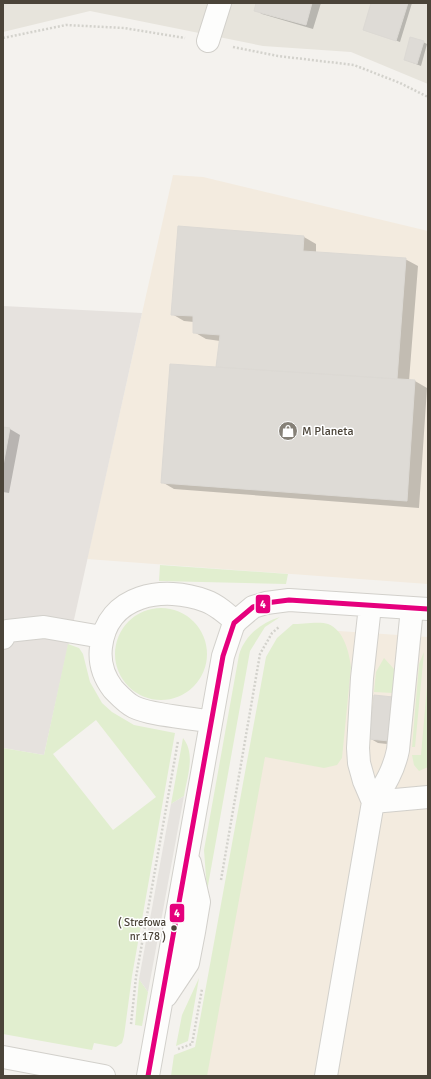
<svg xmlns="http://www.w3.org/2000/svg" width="431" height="1079" viewBox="0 0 431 1079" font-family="Signika,sans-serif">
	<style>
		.residential { fill: #e7e4dc }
		.commercial { fill: #f3ebdf }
		.industrial { fill: #e6e2de }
		.green { fill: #e1eecf; fill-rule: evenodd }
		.parking { fill: #e6e3df }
		.shadow { fill: #0003 }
		.building { fill: #dedbd6; stroke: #dcd9d4 }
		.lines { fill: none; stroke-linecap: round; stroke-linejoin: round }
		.minor-casing { stroke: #d2d0cb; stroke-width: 24 }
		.path { stroke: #d3d2cc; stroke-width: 2.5; stroke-dasharray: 2 2; stroke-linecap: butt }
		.minor { stroke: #fdfdfc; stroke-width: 22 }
		.bus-1-casing { stroke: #fff; stroke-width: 8 }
		.bus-1 { stroke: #e5007d; stroke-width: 5 }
		.bus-dot { fill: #4b4439; stroke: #fff; stroke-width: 1.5 }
		.labels { text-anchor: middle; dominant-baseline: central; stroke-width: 3; stroke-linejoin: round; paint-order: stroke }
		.bus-label { font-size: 11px; fill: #4b4439; stroke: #fff; text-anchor: end }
		.poi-label { font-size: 12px; fill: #4b4439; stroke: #fff; text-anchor: start }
		.line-badge { stroke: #fff; stroke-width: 1.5 }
		.badge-label { font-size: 11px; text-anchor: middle; font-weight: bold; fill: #fff }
	</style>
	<rect width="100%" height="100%" fill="#f4f2ee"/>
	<path class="residential" d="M3,3H428V84L351,52L263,46L90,11L3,32Z"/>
	<path class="commercial" d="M173,175L203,177L428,231V584L87,559Z
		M294,628L428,637V1076H195L218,954Z"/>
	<path class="industrial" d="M3,306L142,313L44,755L3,748Z"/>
	<path class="green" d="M160,565L288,574L286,584L159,581Z
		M115 654a46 46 0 1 1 92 0a46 46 0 1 1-92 0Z
		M280,617L265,627L250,651L207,891L204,850L239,655C245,635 261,623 280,617Z
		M293,624C301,624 321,621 328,624C344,630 349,652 351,667L342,758L337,765L324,768L265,757L207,1076H171L174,1055L195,1047L266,657L277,638Z
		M68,644L79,648L83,654L90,682L102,703L112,712L134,725L175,733L132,976L124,1036L122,1043L116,1047L94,1043L92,1050L3,1034V748L44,755ZM96,720L156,797L113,830L53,754Z
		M424,652L415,747H412L419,664Z
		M384,658L394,669L393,693L374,692L376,672Z
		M428,675V767L419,771L414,765L412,755H421Z
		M183,738C196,754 187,777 184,796L171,804Z
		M199,978L188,1041L176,1046L182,1015Z
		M139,979L148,992L142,1026L135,1025Z"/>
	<path class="parking" d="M184,796L148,992L139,979L171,804Z"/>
	<path class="shadow" d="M257,3H321L313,29L262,14L255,10Z
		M373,3H412L400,42L364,29Z
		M423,42L427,44L421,66L405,60Z
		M304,237L316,244V253L405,259L418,266L409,381H415L427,388L419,508L174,489L162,482L217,368L220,341L206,339L194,332V322L184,321L172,314Z
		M3,428L10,429L20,435L9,493L3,492Z
		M375,697L396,745L378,743L371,739Z"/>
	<path class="building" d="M256,3H312L306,25L254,11Z
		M371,3H408L396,41L363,30Z
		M410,37L424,41L417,64L404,60Z
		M178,226L304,236L303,251L406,258L397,379L216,367L220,335L193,333V316L171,315Z
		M170,364L415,380L407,501L161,483Z
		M3,427L10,428L3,466Z
		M374,695L393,697L389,741L369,739Z"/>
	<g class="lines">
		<defs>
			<path id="minor" d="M208,41L220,3
				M370,606L362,678L358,748L359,763L364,781L373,802
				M3,638L7,631L44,627L102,637
				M211,722C189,717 153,716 134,707C126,703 119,695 113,689C103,676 99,663 101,647C107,594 164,585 206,601C217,605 227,614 236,622
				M373,802L428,797
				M166,996L188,963L194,932L199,902L190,863
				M3,1057L104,1076
				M148,1076L223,656L234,623L253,607L266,603L289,600L428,609
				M326,1076L373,802C385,785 394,770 398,750L412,608"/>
		</defs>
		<use href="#minor" class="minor-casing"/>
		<path class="path" d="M3,38L66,25L124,28L185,38
			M233,47L278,56L354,65L400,83L428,97
			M221,880L260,654L272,633L279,627
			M131,1024L136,977L178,741
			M178,1049L192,1044L202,989"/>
		<use href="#minor" class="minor"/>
		<defs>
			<path id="bus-1" d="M148,1076L223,656L234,623L253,607L266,603L289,600L428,609"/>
		</defs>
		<use href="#bus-1" class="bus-1-casing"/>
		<use href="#bus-1" class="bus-1"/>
	</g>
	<defs>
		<symbol id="shop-disc" viewBox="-11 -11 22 22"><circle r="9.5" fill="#868178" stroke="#fff"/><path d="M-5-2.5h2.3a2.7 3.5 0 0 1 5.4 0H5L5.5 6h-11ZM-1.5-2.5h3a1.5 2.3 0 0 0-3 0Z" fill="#fff"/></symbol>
	</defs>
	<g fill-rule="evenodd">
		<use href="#shop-disc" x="277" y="420" width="22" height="22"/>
	</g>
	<circle class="bus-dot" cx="174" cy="928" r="3.5"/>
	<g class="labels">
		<g class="bus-label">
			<text x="166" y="922">( Strefowa<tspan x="166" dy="14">nr 178 )</tspan></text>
		</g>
		<g class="poi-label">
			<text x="302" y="431">M Planeta</text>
		</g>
	</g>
	<g class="line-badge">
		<rect x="255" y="594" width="16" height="20" rx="4" fill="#e5007d"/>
		<rect x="169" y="903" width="16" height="20" rx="4" fill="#e5007d"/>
	</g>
	<g class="badge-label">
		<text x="263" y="608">4</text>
		<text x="177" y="917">4</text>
	</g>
	<rect width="431" height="1079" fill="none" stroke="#4b4439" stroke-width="8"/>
</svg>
